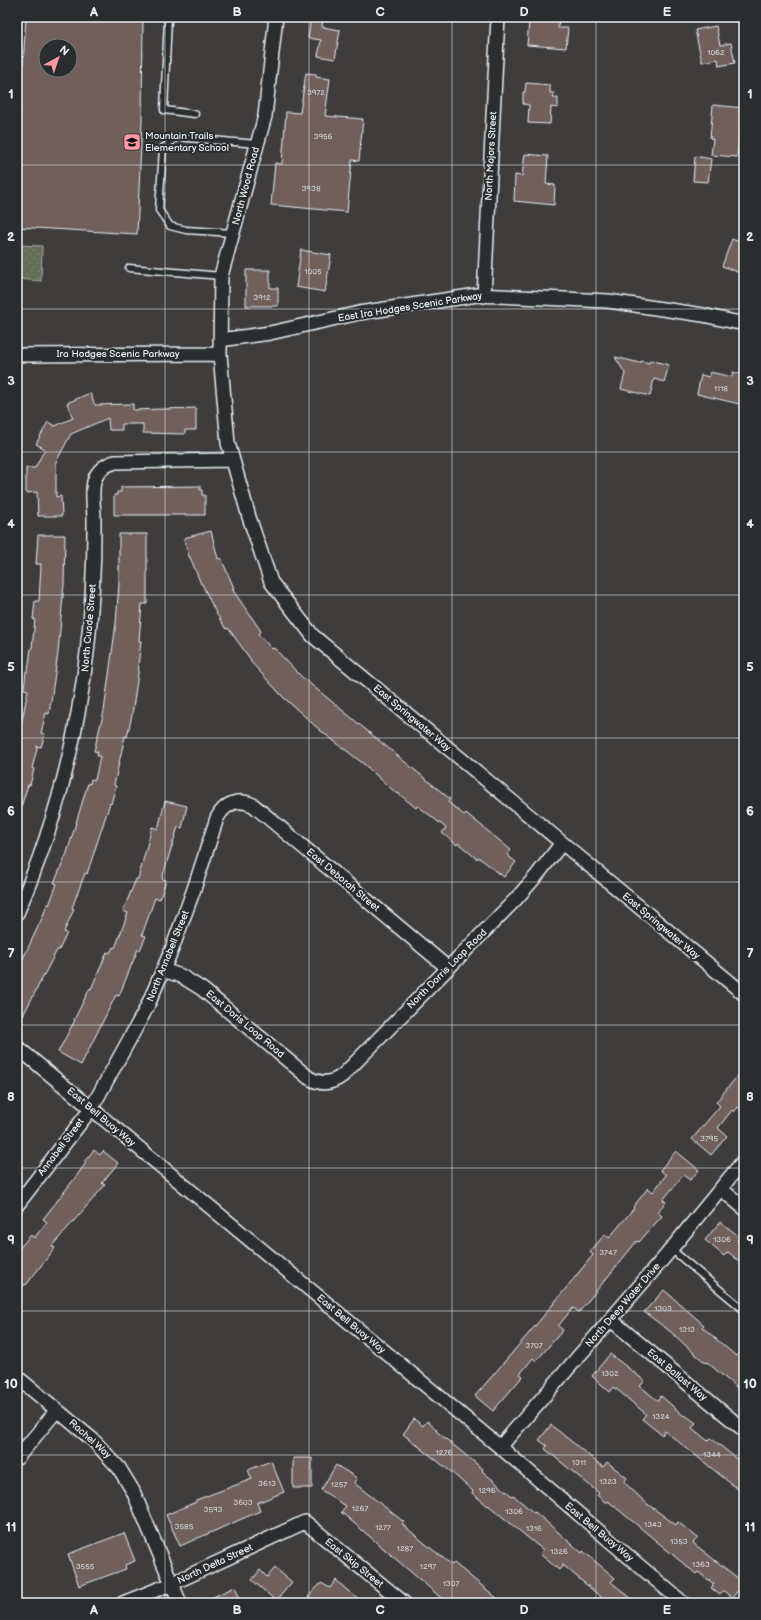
<svg xmlns="http://www.w3.org/2000/svg" width="761" height="1620" viewBox="0 0 761 1620" font-family="'Balsamiq Sans',sans-serif">
	<style>
		.park { fill: url(#park-dots); stroke: #a6afa6 }
		.building { fill: #715e5c; stroke: #e8f1f8; fill-rule: evenodd }
		.lines { fill: none; stroke-linecap: round; stroke-linejoin: round }
		.service-casing { stroke: #e8f1f8; stroke-width: 9 }
		.minor-casing { stroke: #e8f1f8; stroke-width: 16 }
		.service { stroke: #2a2d2e; stroke-width: 6 }
		.minor { stroke: #2a2d2e; stroke-width: 13 }
		.grid { fill: none; stroke: #e8f1f8; stroke-width: 1; stroke-opacity: 0.55 }
		.labels { text-anchor: middle; dominant-baseline: central; stroke-width: 4; stroke-linejoin: round; paint-order: stroke }
		.number-label { font-size: 8px; fill: #caccd1 }
		.poi-label { font-size: 10px; fill: #e8f1f8; stroke: #2a2d2e; text-anchor: start }
		.street-label { font-size: 10px; fill: #e8f1f8; stroke: #2a2d2e }
		.neatline { fill: none; stroke: #e8f1f8; stroke-width: 1.5 }
		.grid-label { font-size: 13px; text-anchor: middle; font-weight: bold; fill: #e8f1f8 }
	</style>
	<defs>
		<pattern id="park-dots" width="8" height="8" patternUnits="userSpaceOnUse"><rect width="8" height="8" fill="#636d54"/><path d="M2 2h.1M6 6h.1" fill="none" stroke="#79826d" stroke-width="1.8" stroke-linecap="round"/></pattern>
	</defs>
	<rect width="100%" height="100%" fill="#3f3c3c"/>
	<filter id="ink" filterUnits="userSpaceOnUse"><feTurbulence type="fractalNoise" baseFrequency=".025" numOctaves="2"/><feDisplacementMap in="SourceGraphic" scale="8" xChannelSelector="R" yChannelSelector="G"/><feConvolveMatrix kernelMatrix="1 2 1 2 8 2 1 2 1" color-interpolation-filters="sRGB"/></filter>
	<g filter="url(#ink)">
		<path class="park" d="M18,245L42,246L41,281L17,279Z"/>
		<path class="building" d="M26,17H143L142,121L137,234L17,227V159ZM46,46H70V70H46Z
			M311,17L323,18L322,27L340,30L335,59L318,56L321,40L308,38Z
			M534,17H559L558,28H568L566,48L527,45L529,21L534,22Z
			M716,26L720,45L731,43L735,63L719,66L718,59L702,62L695,30Z
			M306,73L316,74V77L330,79L325,116L363,119L359,161L352,160L347,212L271,205L275,163L282,164L286,112L300,113Z
			M526,83L550,85V93H554L553,98H558V108L551,107L550,124L528,123L529,105L523,104V92H525Z
			M713,105L744,108V127L740,126L737,157L711,155L713,139L710,138Z
			M525,154L548,156L546,184L555,185L554,205L514,201L515,175L522,176Z
			M695,156L711,159L708,182L693,181Z
			M732,239L744,244V262L740,273L722,266Z
			M301,250L331,255L325,292L296,287Z
			M246,270H270V288H278V306H246Z
			M615,357L640,363L641,361L649,363L650,360L669,365L664,382L654,379L650,396L621,389L625,373Z
			M710,372L732,377L733,372L744,375V405L697,394L701,375L709,377Z
			M90,393L95,405L133,404V410L196,408V430H185V434L143,433V424H122V430H109L108,418L71,434L56,462V497L61,496L62,516H38L37,492L26,493V468H35L45,449L36,444L48,422L55,426L73,418L67,403Z
			M200,486V490H202V495H205V515H114V495H117V492H121V487Z
			M211,531L218,559L221,558L234,588L232,589L261,631L258,634L272,649L274,648L302,677L450,799L448,802L464,815L466,813L511,850L507,855L516,862L504,877L478,857L477,859L458,843L457,845L442,833L446,828L418,806L416,808L398,793L397,794L365,765L321,731L283,697L250,661L251,660L228,628L226,629L216,613L202,584H201L190,557H189L184,538Z
			M119,534H147V604H142L139,641H141L138,666L139,667L132,715L127,737L125,736L114,785L116,786L111,804L110,803L87,874L85,873L72,908L74,909L64,932L67,933L59,950H57L17,1027V963L20,965L43,916L47,904L49,905L57,884L54,883L67,853L88,783L90,784L91,779L95,780L100,756H97L98,752L94,751L104,711L116,623L119,584Z
			M38,535H65L64,584L58,653L49,714L46,713L41,733L45,734L41,747L37,746V749L32,768L34,769L30,785H28L19,813H17V724L21,725L28,690L24,689L26,671H28L31,648H32L35,619H33L35,601H39L41,564H36Z
			M165,801L187,806L182,828L178,827L170,852L162,879L166,880L160,899L155,898L142,935L146,936L140,950L138,949L119,996L116,995L81,1065L58,1052L75,1020H74L90,988L91,989L107,952L110,953L113,947L115,948L128,913L123,911L136,879H138L152,827L158,829Z
			M744,1068V1112L738,1107L734,1112L732,1110L718,1128L727,1136L711,1155L692,1139L720,1106L716,1102Z
			M94,1150L100,1155L103,1151L118,1163L102,1183L105,1185L52,1246L55,1248L26,1285L25,1284L17,1294V1251L31,1235L34,1238L47,1222L43,1219L75,1178L86,1163L84,1162Z
			M676,1151L699,1170L690,1180L683,1175L663,1200L666,1202L657,1212L662,1216L639,1242L637,1241L579,1312L573,1308L558,1326L563,1330L536,1361L533,1358L520,1374L523,1376L493,1411L475,1396L536,1325L593,1255L590,1252L605,1234L609,1238L634,1208L633,1207L648,1188L653,1192L666,1175L660,1170Z
			M720,1222L740,1237L737,1241L744,1247V1265L728,1252L724,1256L705,1240Z
			M664,1290L704,1325L702,1327L736,1356L744,1347V1394L707,1362L706,1363L695,1354L671,1332L644,1312Z
			M610,1354L645,1381L640,1386L658,1401L661,1396L684,1416L685,1415L696,1423L692,1428L708,1441L711,1438L744,1465V1494L665,1431L662,1435L642,1419L646,1414L614,1387L610,1392L592,1376Z
			M414,1419L423,1426L427,1421L437,1430L436,1431L483,1469L482,1471L512,1496L513,1495L534,1513L535,1512L582,1553L583,1551L615,1578L611,1582L637,1603H608L563,1565L559,1570L540,1554L543,1550L488,1505V1506L472,1493L473,1491L450,1471L403,1434Z
			M551,1425L603,1467L607,1462L627,1478L624,1482L646,1503L676,1525L678,1522L698,1538L693,1543L744,1583L732,1598L724,1591L720,1595L711,1588L714,1584L698,1572L696,1574L608,1501L606,1503L597,1495L599,1493L545,1449L547,1446L539,1440Z
			M293,1458H312V1488H293Z
			M271,1461L284,1492L257,1503L260,1511L180,1546L166,1515L196,1502V1500L252,1479L248,1470Z
			M336,1465L357,1478L354,1483L404,1522L402,1524L428,1546L452,1565L454,1563L503,1603H447L341,1512L346,1506L321,1490Z
			M124,1533L135,1561L125,1565L126,1569L79,1586L68,1554Z
			M275,1568L292,1582L276,1601L252,1580L260,1570L267,1577Z
			M336,1580L347,1590L363,1603H315L308,1597L321,1583L330,1588Z
			M235,1587L242,1603H200Z"/>
		<g class="lines">
			<defs>
				<path id="service" d="M168,17L164,110L195,114
					M233,233L186,230L170,226L159,210L163,148L177,137L257,144
					M129,268L221,276
					M671,1249L744,1310"/>
				<path id="minor" d="M276,17L265,116L221,276L220,354L228,443L249,517L271,582L313,636L744,994
					M484,296L498,17
					M220,340L270,333L359,313L477,295L608,301L703,315L744,324
					M17,355L220,354
					M17,913C72,789 95,655 94,520C94,496 85,471 115,462L233,460
					M163,970L181,976L202,989L309,1078C321,1085 332,1084 343,1075L516,899L537,875L562,843
					M17,1047L500,1447L683,1603
					M721,1189L744,1208
					M17,1205L91,1109L134,1031L147,1007L172,949L194,889L217,818C225,803 238,798 253,805L448,968
					M611,1320L744,1430
					M17,1377L93,1440L119,1468L133,1491L180,1603
					M500,1447L663,1259L744,1160
					M17,1458L57,1410
					M123,1603L171,1584L305,1522L404,1603"/>
			</defs>
			<use href="#service" class="service-casing"/>
			<use href="#minor" class="minor-casing"/>
			<use href="#service" class="service"/>
			<use href="#minor" class="minor"/>
		</g>
	</g>
	<path class="grid" d="M165,17V1603M309,17V1603M452,17V1603M596,17V1603M17,165H744M17,309H744M17,452H744M17,595H744M17,738H744M17,882H744M17,1025H744M17,1168H744M17,1311H744M17,1455H744"/>
	<defs>
		<symbol id="school-square" viewBox="-11 -11 22 22"><rect x="-9" y="-9" width="18" height="18" rx="4" fill="#ff9aa2" stroke="#2a2d2e"/><path d="M0-5L7-2L0 1L-7-2ZM-4 1L0 2.5L4 1V4Q0 6-4 4Z" fill="#111"/></symbol>
	</defs>
	<g fill-rule="evenodd">
		<use href="#school-square" x="122" y="132" width="20" height="20"/>
	</g>
	<g class="labels">
		<g class="number-label">
			<text x="716" y="52">1062</text>
			<text x="316" y="92">3972</text>
			<text x="323" y="136">3956</text>
			<text x="311" y="188">3938</text>
			<text x="313" y="271">1005</text>
			<text x="262" y="297">3912</text>
			<text x="721" y="388">1118</text>
			<text x="709" y="1138">3795</text>
			<text x="722" y="1239">1306</text>
			<text x="608" y="1252">3747</text>
			<text x="663" y="1308">1303</text>
			<text x="687" y="1329">1313</text>
			<text x="534" y="1345">3707</text>
			<text x="610" y="1373">1302</text>
			<text x="661" y="1416">1324</text>
			<text x="444" y="1452">1276</text>
			<text x="712" y="1454">1344</text>
			<text x="579" y="1462">1311</text>
			<text x="608" y="1481">1323</text>
			<text x="267" y="1483">3613</text>
			<text x="339" y="1484">1257</text>
			<text x="487" y="1490">1296</text>
			<text x="243" y="1502">3603</text>
			<text x="360" y="1508">1267</text>
			<text x="213" y="1509">3593</text>
			<text x="514" y="1511">1306</text>
			<text x="653" y="1524">1343</text>
			<text x="184" y="1526">3585</text>
			<text x="383" y="1527">1277</text>
			<text x="534" y="1528">1316</text>
			<text x="679" y="1541">1353</text>
			<text x="405" y="1548">1287</text>
			<text x="559" y="1551">1326</text>
			<text x="701" y="1564">1363</text>
			<text x="85" y="1566">3555</text>
			<text x="428" y="1566">1297</text>
			<text x="451" y="1583">1307</text>
		</g>
		<g class="poi-label">
			<text x="145" y="136">Mountain Trails<tspan x="145" dy="12">Elementary School</tspan></text>
		</g>
		<g class="street-label">
			<text transform="translate(491 156) rotate(-87)">North Majors Street</text>
			<text transform="translate(246 186) rotate(-75)">North Wood Road</text>
			<text transform="translate(410 307) rotate(-9)">East Ira Hodges Scenic Parkway</text>
			<text x="118" y="354">Ira Hodges Scenic Parkway</text>
			<text transform="translate(89 628) rotate(-85)">North Cuade Street</text>
			<text transform="translate(412 718) rotate(40)">East Springwater Way</text>
			<text transform="translate(343 880) rotate(40)">East Deborah Street</text>
			<text transform="translate(661 926) rotate(40)">East Springwater Way</text>
			<text transform="translate(168 956) rotate(-68)">North Annabell Street</text>
			<text transform="translate(447 969) rotate(-45)">North Dorris Loop Road</text>
			<text transform="translate(245 1024) rotate(40)">East Doris Loop Road</text>
			<text transform="translate(101 1117) rotate(40)">East Bell Buoy Way</text>
			<text transform="translate(61 1147) rotate(-53)">Annabell Street</text>
			<text transform="translate(623 1305) rotate(-49)">North Deep Water Drive</text>
			<text transform="translate(351 1324) rotate(40)">East Bell Buoy Way</text>
			<text transform="translate(677 1375) rotate(40)">East Ballast Way</text>
			<text transform="translate(90 1439) rotate(42)">Rachel Way</text>
			<text transform="translate(599 1532) rotate(40)">East Bell Buoy Way</text>
			<text transform="translate(354 1563) rotate(39)">East Skip Street</text>
			<text transform="translate(215 1564) rotate(-25)">North Delta Street</text>
		</g>
	</g>
	<rect width="761" height="1620" fill="none" stroke="#2a2d2e" stroke-width="44"/>
	<g transform="translate(58 58) rotate(40)"><circle r="19" fill="#2a2d2e" stroke="#767b7f"/>
	<path d="M0-3L7 15L0 10L-7 15Z" fill="#ff9aa2"/>
	<text y="-6" font-size="11" font-weight="bold" text-anchor="middle" fill="#e8f1f8">N</text>
	</g>
	<rect x="22" y="22" width="717" height="1576" class="neatline"/>
	<g class="grid-label">
		<text x="94" y="16">A</text>
		<text x="237" y="16">B</text>
		<text x="380" y="16">C</text>
		<text x="524" y="16">D</text>
		<text x="667" y="16">E</text>
		<text x="11" y="98">1</text>
		<text x="750" y="98">1</text>
		<text x="11" y="241">2</text>
		<text x="750" y="241">2</text>
		<text x="11" y="385">3</text>
		<text x="750" y="385">3</text>
		<text x="11" y="528">4</text>
		<text x="750" y="528">4</text>
		<text x="11" y="671">5</text>
		<text x="750" y="671">5</text>
		<text x="11" y="815">6</text>
		<text x="750" y="815">6</text>
		<text x="11" y="958">7</text>
		<text x="750" y="958">7</text>
		<text x="11" y="1101">8</text>
		<text x="750" y="1101">8</text>
		<text x="11" y="1244">9</text>
		<text x="750" y="1244">9</text>
		<text x="11" y="1388">10</text>
		<text x="750" y="1388">10</text>
		<text x="11" y="1531">11</text>
		<text x="750" y="1531">11</text>
		<text x="94" y="1614">A</text>
		<text x="237" y="1614">B</text>
		<text x="380" y="1614">C</text>
		<text x="524" y="1614">D</text>
		<text x="667" y="1614">E</text>
	</g>
</svg>
